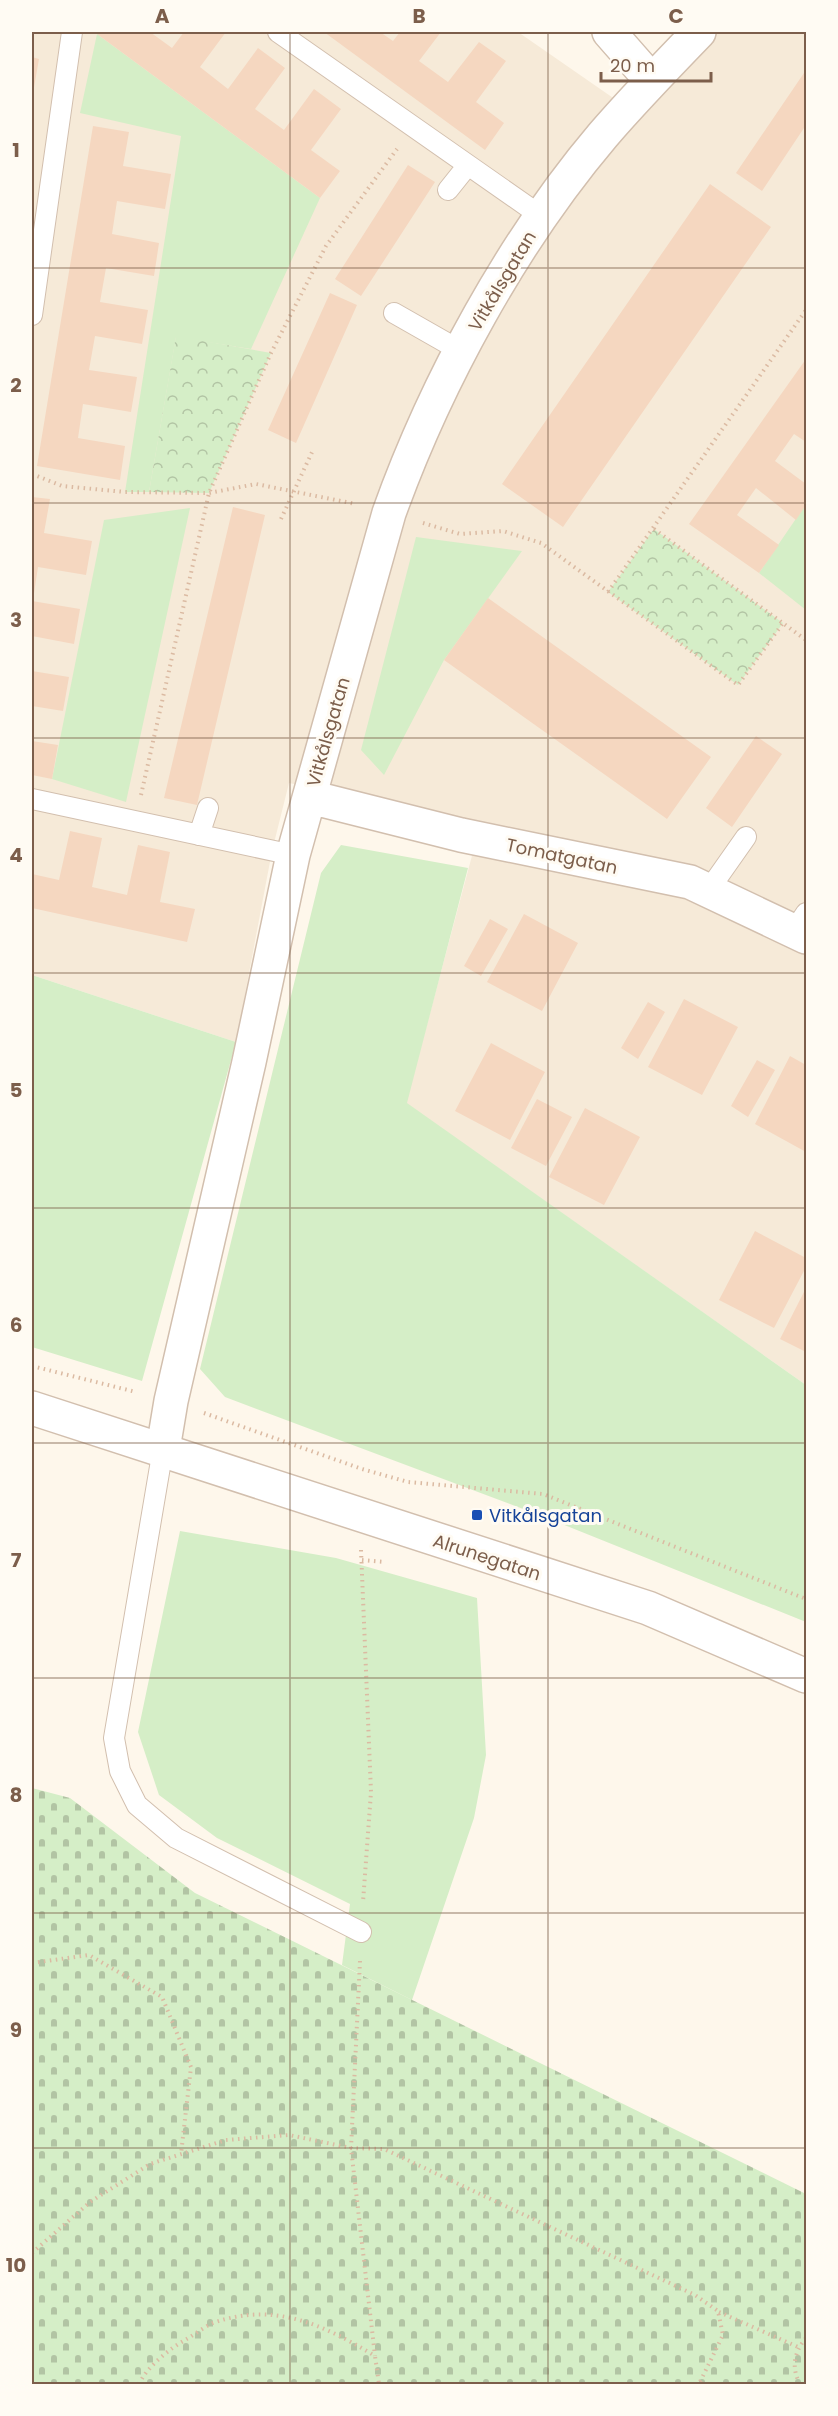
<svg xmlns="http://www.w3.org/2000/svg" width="838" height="2416" viewBox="0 0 838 2416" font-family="Poppins,sans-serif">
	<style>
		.residential { fill: #f6ead8 }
		.grass { fill: #d5eec7 }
		.forest { fill: url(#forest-crowns) }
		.cemetery { fill: url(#cemetery-stones) }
		.building { fill: #f5d7c0 }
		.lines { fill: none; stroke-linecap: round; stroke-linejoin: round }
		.service-casing { stroke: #d2bfae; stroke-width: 22 }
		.minor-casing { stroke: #d2bfae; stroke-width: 36 }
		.tertiary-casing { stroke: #d2bfae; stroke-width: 36 }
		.path { stroke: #dbbaa2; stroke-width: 4; stroke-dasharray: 1.5 4.5; stroke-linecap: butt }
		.service { stroke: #fff; stroke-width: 20 }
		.minor { stroke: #fff; stroke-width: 33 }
		.tertiary { stroke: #fff; stroke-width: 33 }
		.grid { fill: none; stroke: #7c5e4b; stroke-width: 1.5; stroke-opacity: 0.55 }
		.transit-dot { fill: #1a4fb4; stroke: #fffbf3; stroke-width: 2 }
		.labels { text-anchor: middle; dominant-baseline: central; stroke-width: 6; stroke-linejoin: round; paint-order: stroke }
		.street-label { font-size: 18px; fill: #7c5e4b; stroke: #fffbf3 }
		.transit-label { font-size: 18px; fill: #164399; stroke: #fffbf3; text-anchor: start }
		.neatline { fill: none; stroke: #7c5e4b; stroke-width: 2 }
		.grid-label { font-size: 20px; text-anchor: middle; font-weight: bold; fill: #7c5e4b }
	</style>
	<defs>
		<pattern id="forest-crowns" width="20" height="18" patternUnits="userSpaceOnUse" patternTransform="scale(1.5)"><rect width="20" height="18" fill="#d5eec7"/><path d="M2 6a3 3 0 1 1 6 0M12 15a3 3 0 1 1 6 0" fill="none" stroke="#b2c4a4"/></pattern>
		<pattern id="cemetery-stones" width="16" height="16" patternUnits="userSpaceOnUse" patternTransform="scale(1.5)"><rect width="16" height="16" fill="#d5eec7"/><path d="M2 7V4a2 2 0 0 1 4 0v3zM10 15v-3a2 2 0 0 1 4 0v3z" fill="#b2c4a4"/></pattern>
	</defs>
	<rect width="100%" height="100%" fill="#fef7eb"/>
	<path class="residential" d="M32,32H518L632,111L715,32H806V1385L406,1103L481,822L289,783L272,851L236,1042L32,975Z"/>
	<path class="grass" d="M97,34L320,198L251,349L176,337L149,492H125L181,136L80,113Z
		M806,504V610L759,573Z
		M190,508L126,802L52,779L104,520Z
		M416,537L522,551L444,660L384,775L361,750Z
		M341,845L468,868L407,1103L806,1385V1622L542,1516L225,1397L200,1369L321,873Z
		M32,975L236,1042L142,1381L32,1347Z
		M180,1531L336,1558L477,1598L486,1755L474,1818L412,2000L342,1965L350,1904L217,1838L159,1795L138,1732Z"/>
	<path class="forest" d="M176,336L271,353L209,493L149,492Z
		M654,529L783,623L738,685L608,592Z"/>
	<path class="cemetery" d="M32,1788L70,1798L195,1893L806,2194V2384H32Z"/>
	<path class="building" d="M99,32H150L172,48L184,32H226L200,67L228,89L258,48L285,68L255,109L284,130L314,89L341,109L311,150L340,171L320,198L97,34Z
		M324,32H380L393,41L400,32H441L419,61L448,82L479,42L506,61L476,102L504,123L485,150Z
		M32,57L39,59L33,93H32Z
		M806,70V125L762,191L736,173Z
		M93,126L129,132L123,166L171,174L165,209L117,201L112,234L159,243L154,276L106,268L100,302L148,310L142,344L95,336L89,370L137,377L131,412L83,404L78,438L125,446L120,480L37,466Z
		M408,165L435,182L361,296L335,279Z
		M710,184L771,227L563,527L502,484Z
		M330,293L357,305L296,443L268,430Z
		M806,359V442L794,434L775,461L806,484V505L796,520L756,488L737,515L779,545L759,573L689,524Z
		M32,497L50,499L44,533L92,541L86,575L38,567L33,600Z
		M233,507L265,515L197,805L164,798Z
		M488,598L711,757L667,819L444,660Z
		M32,601L80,609L74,644L32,636Z
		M32,671L69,677L63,711L32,706Z
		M756,736L782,754L732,827L706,808Z
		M32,741L58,745L52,779L32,775Z
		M70,831L102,838L92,887L127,895L138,845L170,852L160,902L195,909L187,942L32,908V874L59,880Z
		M524,914L578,943L542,1011L487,982Z
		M490,919L508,929L481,976L464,966Z
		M684,999L738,1027L702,1095L648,1067Z
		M648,1002L665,1012L638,1059L621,1048Z
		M491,1043L545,1072L510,1140L455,1111Z
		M790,1056L806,1065V1152L755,1124Z
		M757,1060L775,1070L748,1117L731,1106Z
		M537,1099L572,1117L546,1166L511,1148Z
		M585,1108L640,1137L604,1205L549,1177Z
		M755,1231L806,1258V1267L774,1328L719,1300Z
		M806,1288V1352L780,1339Z"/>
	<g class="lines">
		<defs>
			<path id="service" d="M278,32L541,216
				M448,190L468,165
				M394,313L459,350
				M32,315L72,32
				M32,799L293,855
				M199,835L208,808
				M708,891L746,837
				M794,931L806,913
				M163,1449L114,1738L120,1771L137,1805L176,1838L361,1932"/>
			<path id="minor" d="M609,32L652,81
				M310,797L461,835L690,882L806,937
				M163,1449L171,1401L249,1062L293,855L389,513C436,382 513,241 603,135C634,99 667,65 699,32"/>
			<path id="tertiary" d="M32,1408L648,1608L806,1676"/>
		</defs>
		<use href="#service" class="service-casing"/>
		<use href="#minor" class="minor-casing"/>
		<use href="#tertiary" class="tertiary-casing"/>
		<path class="path" d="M32,474L62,486L125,492L209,493L256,484L356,504
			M281,519L313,450
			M423,523L460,534L503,531L541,543L738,685L783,623
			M654,529L806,640
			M608,592L806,310
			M141,795L209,493L271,353L326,246L397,149
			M32,1366L136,1392
			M204,1413L362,1469L408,1482L543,1494L806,1599
			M361,1550L371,1792L363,1902
			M362,1560L385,1562
			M360,1961L351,2148L375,2356
			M32,1963L89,1955L162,1997L191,2067L181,2154
			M32,2253L90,2202L150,2164L226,2140L289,2135L351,2148L384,2149L695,2295L718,2311L723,2335L699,2384
			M719,2312L798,2347
			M139,2384C147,2367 169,2349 185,2340C194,2335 204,2327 213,2323C274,2301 324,2325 375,2356L379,2384
			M800,2384C791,2368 794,2352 806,2338"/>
		<use href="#service" class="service"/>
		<use href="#minor" class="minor"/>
		<use href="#tertiary" class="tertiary"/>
	</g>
	<path class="grid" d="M290,32V2384M548,32V2384M32,268H806M32,503H806M32,738H806M32,973H806M32,1208H806M32,1443H806M32,1678H806M32,1913H806M32,2148H806"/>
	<rect class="transit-dot" x="471" y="1509" width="12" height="12" rx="3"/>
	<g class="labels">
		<g class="street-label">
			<text transform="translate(502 281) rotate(-59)">Vitkålsgatan</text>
			<text transform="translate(328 732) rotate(-74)">Vitkålsgatan</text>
			<text transform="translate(562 856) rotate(12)">Tomatgatan</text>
			<text transform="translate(487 1557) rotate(18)">Alrunegatan</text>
		</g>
		<g class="transit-label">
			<text x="489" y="1515">Vitkålsgatan</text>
		</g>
	</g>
	<rect width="838" height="2416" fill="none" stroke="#fffbf3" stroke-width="66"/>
	<path d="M601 72v9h110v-9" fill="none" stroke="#7c5e4b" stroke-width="3"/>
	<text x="610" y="72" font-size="18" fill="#7c5e4b" stroke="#fffbf3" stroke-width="4.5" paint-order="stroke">20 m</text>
	<rect x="33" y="33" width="772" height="2350" class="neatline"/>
	<g class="grid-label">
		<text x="162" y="23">A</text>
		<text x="419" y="23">B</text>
		<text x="676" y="23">C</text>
		<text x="16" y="157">1</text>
		<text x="16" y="392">2</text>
		<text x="16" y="627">3</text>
		<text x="16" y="862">4</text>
		<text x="16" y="1097">5</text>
		<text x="16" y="1332">6</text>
		<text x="16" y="1567">7</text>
		<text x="16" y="1802">8</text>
		<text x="16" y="2037">9</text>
		<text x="16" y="2272">10</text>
	</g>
</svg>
